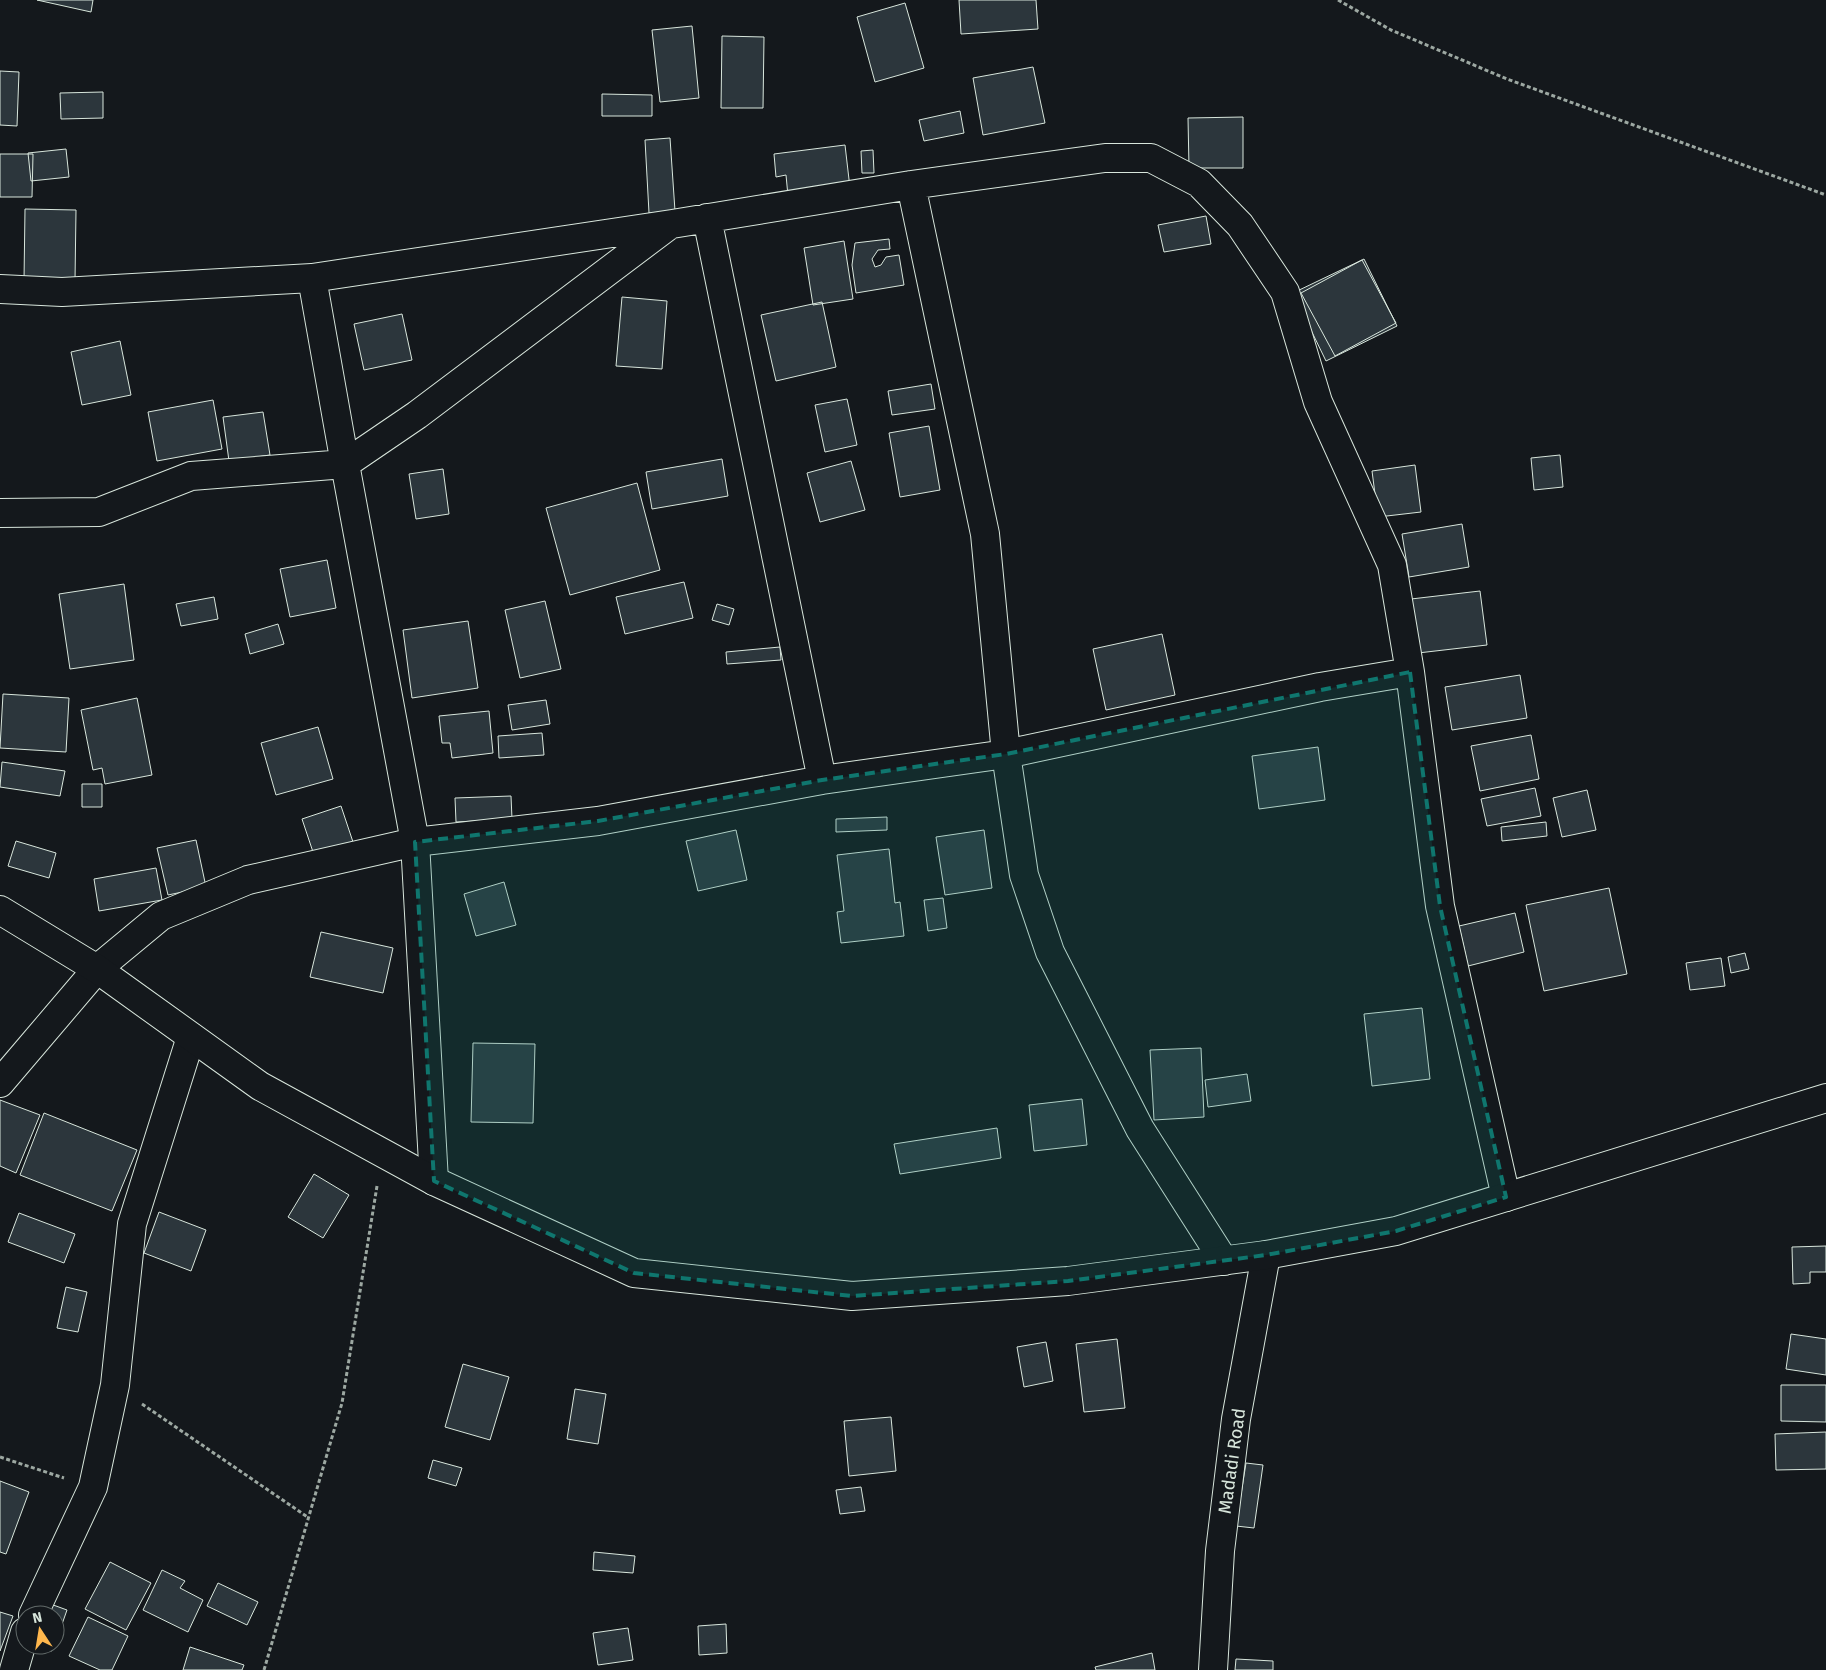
<svg xmlns="http://www.w3.org/2000/svg" width="1826" height="1670" viewBox="0 0 1826 1670" font-family="'Fira Sans',sans-serif">
	<style>
		.building { fill: #2c363c; stroke: #d8e6dc }
		.lines { fill: none; stroke-linecap: round; stroke-linejoin: round }
		.street-casing { stroke: #d8e6dc; stroke-width: 30 }
		.secondary-casing { stroke: #d8e6dc; stroke-width: 30 }
		.path { stroke: #9da8a2; stroke-width: 3; stroke-dasharray: 4 2.5; stroke-linecap: butt }
		.street { stroke: #14181c; stroke-width: 28 }
		.secondary { stroke: #14181c; stroke-width: 28 }
		.marked { fill: #0f766e; fill-opacity: 0.2; stroke: #0f766e; stroke-width: 4; stroke-dasharray: 10 6; stroke-linejoin: round }
		.labels { text-anchor: middle; dominant-baseline: central; stroke-width: 4; stroke-linejoin: round; paint-order: stroke }
		.street-label { font-size: 18px; fill: #d8e6dc; stroke: #14181c }
	</style>
	<rect width="100%" height="100%" fill="#14181c"/>
	<path class="building" d="M37,0H93L91,12Z
		M959,0H1036L1038,29L961,34Z
		M905,3L924,68L875,82L857,17Z
		M692,26L699,98L660,102L652,30Z
		M722,36L764,37L763,108H721Z
		M1033,67L1045,123L983,135L973,78Z
		M0,71L19,72L17,126L0,125Z
		M103,92V118L61,119L60,93Z
		M602,94L652,95V116H602Z
		M960,111L964,133L924,141L919,120Z
		M1243,117V168H1189L1188,118Z
		M670,138L675,211L649,213L645,140Z
		M845,145L850,188L788,196L786,175L776,177L774,154Z
		M66,149L69,177L31,181L28,153Z
		M873,150L874,173H862L861,151Z
		M0,154H33L32,197H0Z
		M25,209L76,210L75,281H24Z
		M1206,216L1211,244L1164,252L1158,225Z
		M889,239L890,249L878,250L872,259L875,267L881,265L886,257L899,255L904,285L856,293L852,265L855,243Z
		M844,241L853,299L813,305L804,248Z
		M1364,259L1397,326L1326,361L1293,293Z
		M1362,260L1396,323L1335,356L1301,293Z
		M622,297L667,301L662,369L616,366Z
		M822,302L836,367L776,381L761,315Z
		M402,314L412,360L364,370L354,324Z
		M120,341L131,395L82,405L71,352Z
		M931,384L935,409L892,415L888,391Z
		M847,399L857,445L825,452L815,405Z
		M213,400L222,449L157,461L148,412Z
		M263,412L270,455L229,461L223,417Z
		M929,426L940,490L900,497L889,433Z
		M1560,455L1563,487L1534,490L1531,458Z
		M722,459L728,496L652,509L646,472Z
		M851,461L865,510L820,522L807,473Z
		M1415,465L1421,512L1378,517L1372,471Z
		M443,469L449,514L416,519L409,474Z
		M637,483L660,570L570,595L546,508Z
		M1462,524L1469,567L1409,577L1402,534Z
		M327,560L336,608L290,617L280,569Z
		M684,582L693,618L625,634L616,597Z
		M124,584L134,660L70,669L59,594Z
		M1480,591L1487,645L1418,653L1411,599Z
		M214,597L218,619L181,626L176,604Z
		M545,601L561,669L520,678L505,610Z
		M717,604L734,609L729,625L712,620Z
		M468,621L478,688L412,698L403,630Z
		M278,624L284,644L250,654L245,634Z
		M1162,634L1175,695L1106,710L1093,649Z
		M780,647L781,660L727,664L726,652Z
		M1520,675L1527,718L1452,730L1445,687Z
		M3,694L69,698L66,752L0,748Z
		M137,698L152,775L105,784L102,768L93,770L81,710Z
		M546,700L550,724L512,730L508,705Z
		M489,711L493,753L452,758L450,743H442L439,716Z
		M318,727L333,779L276,795L261,743Z
		M542,733L544,755L499,758L498,736Z
		M1531,735L1539,779L1480,791L1471,746Z
		M1318,747L1325,800L1259,809L1252,756Z
		M2,762L65,771L60,796L0,787Z
		M82,784H102V807H82Z
		M1535,788L1541,816L1487,826L1481,799Z
		M1587,790L1596,830L1562,837L1553,798Z
		M511,796L512,819L456,822L455,798Z
		M341,806L354,845L315,858L302,819Z
		M887,817V830L836,832V819Z
		M1546,822L1547,836L1502,841L1501,827Z
		M736,830L747,880L698,891L686,841Z
		M984,830L992,888L945,895L936,837Z
		M196,840L206,887L168,895L157,848Z
		M16,841L56,853L49,878L8,866Z
		M889,849L895,903L900,902L904,936L841,943L837,912L844,911L837,855Z
		M156,868L162,900L99,911L94,879Z
		M504,882L516,925L476,936L464,894Z
		M1609,888L1627,974L1544,991L1526,905Z
		M943,898L947,928L928,931L924,900Z
		M1515,913L1524,952L1468,966L1459,926Z
		M321,932L393,948L383,993L310,977Z
		M1745,953L1749,969L1731,973L1728,957Z
		M1721,958L1725,986L1690,990L1686,963Z
		M1422,1008L1430,1079L1372,1086L1364,1014Z
		M473,1043L535,1044L533,1123L471,1122Z
		M1201,1048L1204,1117L1154,1120L1150,1050Z
		M1247,1074L1251,1101L1208,1107L1205,1080Z
		M1082,1099L1087,1145L1034,1151L1029,1105Z
		M0,1100L40,1115L16,1173L0,1166Z
		M44,1113L137,1150L112,1211L20,1175Z
		M997,1128L1001,1158L900,1174L894,1144Z
		M314,1174L349,1195L323,1238L288,1217Z
		M159,1212L206,1230L191,1271L144,1253Z
		M19,1213L75,1234L64,1263L8,1242Z
		M1826,1246V1272H1810V1283L1793,1284L1792,1247Z
		M66,1287L87,1292L78,1332L57,1328Z
		M1791,1334L1826,1339V1375L1786,1369Z
		M1117,1339L1125,1408L1084,1412L1076,1344Z
		M1046,1342L1053,1381L1024,1387L1017,1347Z
		M463,1364L509,1377L490,1440L445,1427Z
		M1781,1385H1826V1422L1781,1421Z
		M575,1389L606,1394L598,1444L567,1439Z
		M891,1417L896,1471L849,1476L844,1421Z
		M1826,1432V1469L1776,1470L1775,1434Z
		M433,1460L462,1468L456,1486L428,1478Z
		M1246,1463L1263,1465L1254,1528L1236,1526Z
		M0,1481L29,1492L6,1554L0,1552Z
		M861,1487L865,1511L840,1514L836,1490Z
		M594,1552L635,1556L633,1573L593,1570Z
		M110,1562L151,1583L126,1630L85,1609Z
		M162,1570L185,1581L180,1588L203,1600L188,1632L143,1610Z
		M218,1583L258,1602L247,1625L207,1606Z
		M45,1602L67,1610L55,1644V1615H41Z
		M0,1612L13,1616L0,1651Z
		M88,1617L128,1636L112,1670H100L69,1656Z
		M726,1624L727,1653L699,1655L698,1626Z
		M628,1628L633,1660L598,1665L593,1633Z
		M34,1645H55L52,1651Z
		M190,1647L244,1665L242,1670H183Z
		M1152,1653L1155,1670H1096L1095,1667Z
		M1236,1659L1273,1661V1670H1235Z"/>
	<g class="lines">
		<defs>
			<path id="street" d="M911,185L985,534L1006,754L1024,875L1050,952L1140,1129L1224,1261
				M707,218L822,780
				M312,278L345,464L415,842L434,1181
				M0,289L62,292L312,278L672,224L911,185L1105,158H1151L1199,183L1240,225L1285,292L1318,402L1392,565L1410,672L1440,906L1506,1197
				M0,513L99,512L191,476L345,464L417,415L668,226
				M0,1083L97,969L161,916L248,880L415,842L598,821L822,780L1006,754L1320,687L1410,672
				M33,1615L93,1487L115,1385L132,1224L191,1037
				M14,1670L25,1632
				M1213,1670L1220,1551L1236,1419L1266,1255"/>
			<path id="secondary" d="M0,910L97,969L260,1086L434,1181L634,1273L852,1296L1068,1281L1266,1255L1396,1231L1826,1098"/>
		</defs>
		<use href="#street" class="street-casing"/>
		<use href="#secondary" class="secondary-casing"/>
		<path class="path" d="M1338,0L1391,30L1507,79L1826,195
			M142,1404L309,1518
			M0,1457L64,1478
			M264,1670L342,1403L377,1186"/>
		<use href="#street" class="street"/>
		<use href="#secondary" class="secondary"/>
	</g>
	<path class="marked" d="M1410,672L1440,906L1506,1197L1396,1231L1266,1255L1068,1281L852,1296L634,1273L434,1181L415,842L598,821L822,780L1006,754Z"/>
	<g class="labels">
		<g class="street-label">
			<text transform="translate(1232 1461) rotate(-82)">Madadi Road</text>
		</g>
	</g>
	<g transform="translate(40 1630) rotate(348)"><circle r="24" fill="#14181c" stroke="#626a69"/>
	<path d="M0-4L9 19L0 12L-9 19Z" fill="#ffb74d"/>
	<text y="-8" font-size="14" font-weight="bold" text-anchor="middle" fill="#d8e6dc">N</text>
	</g>
</svg>
